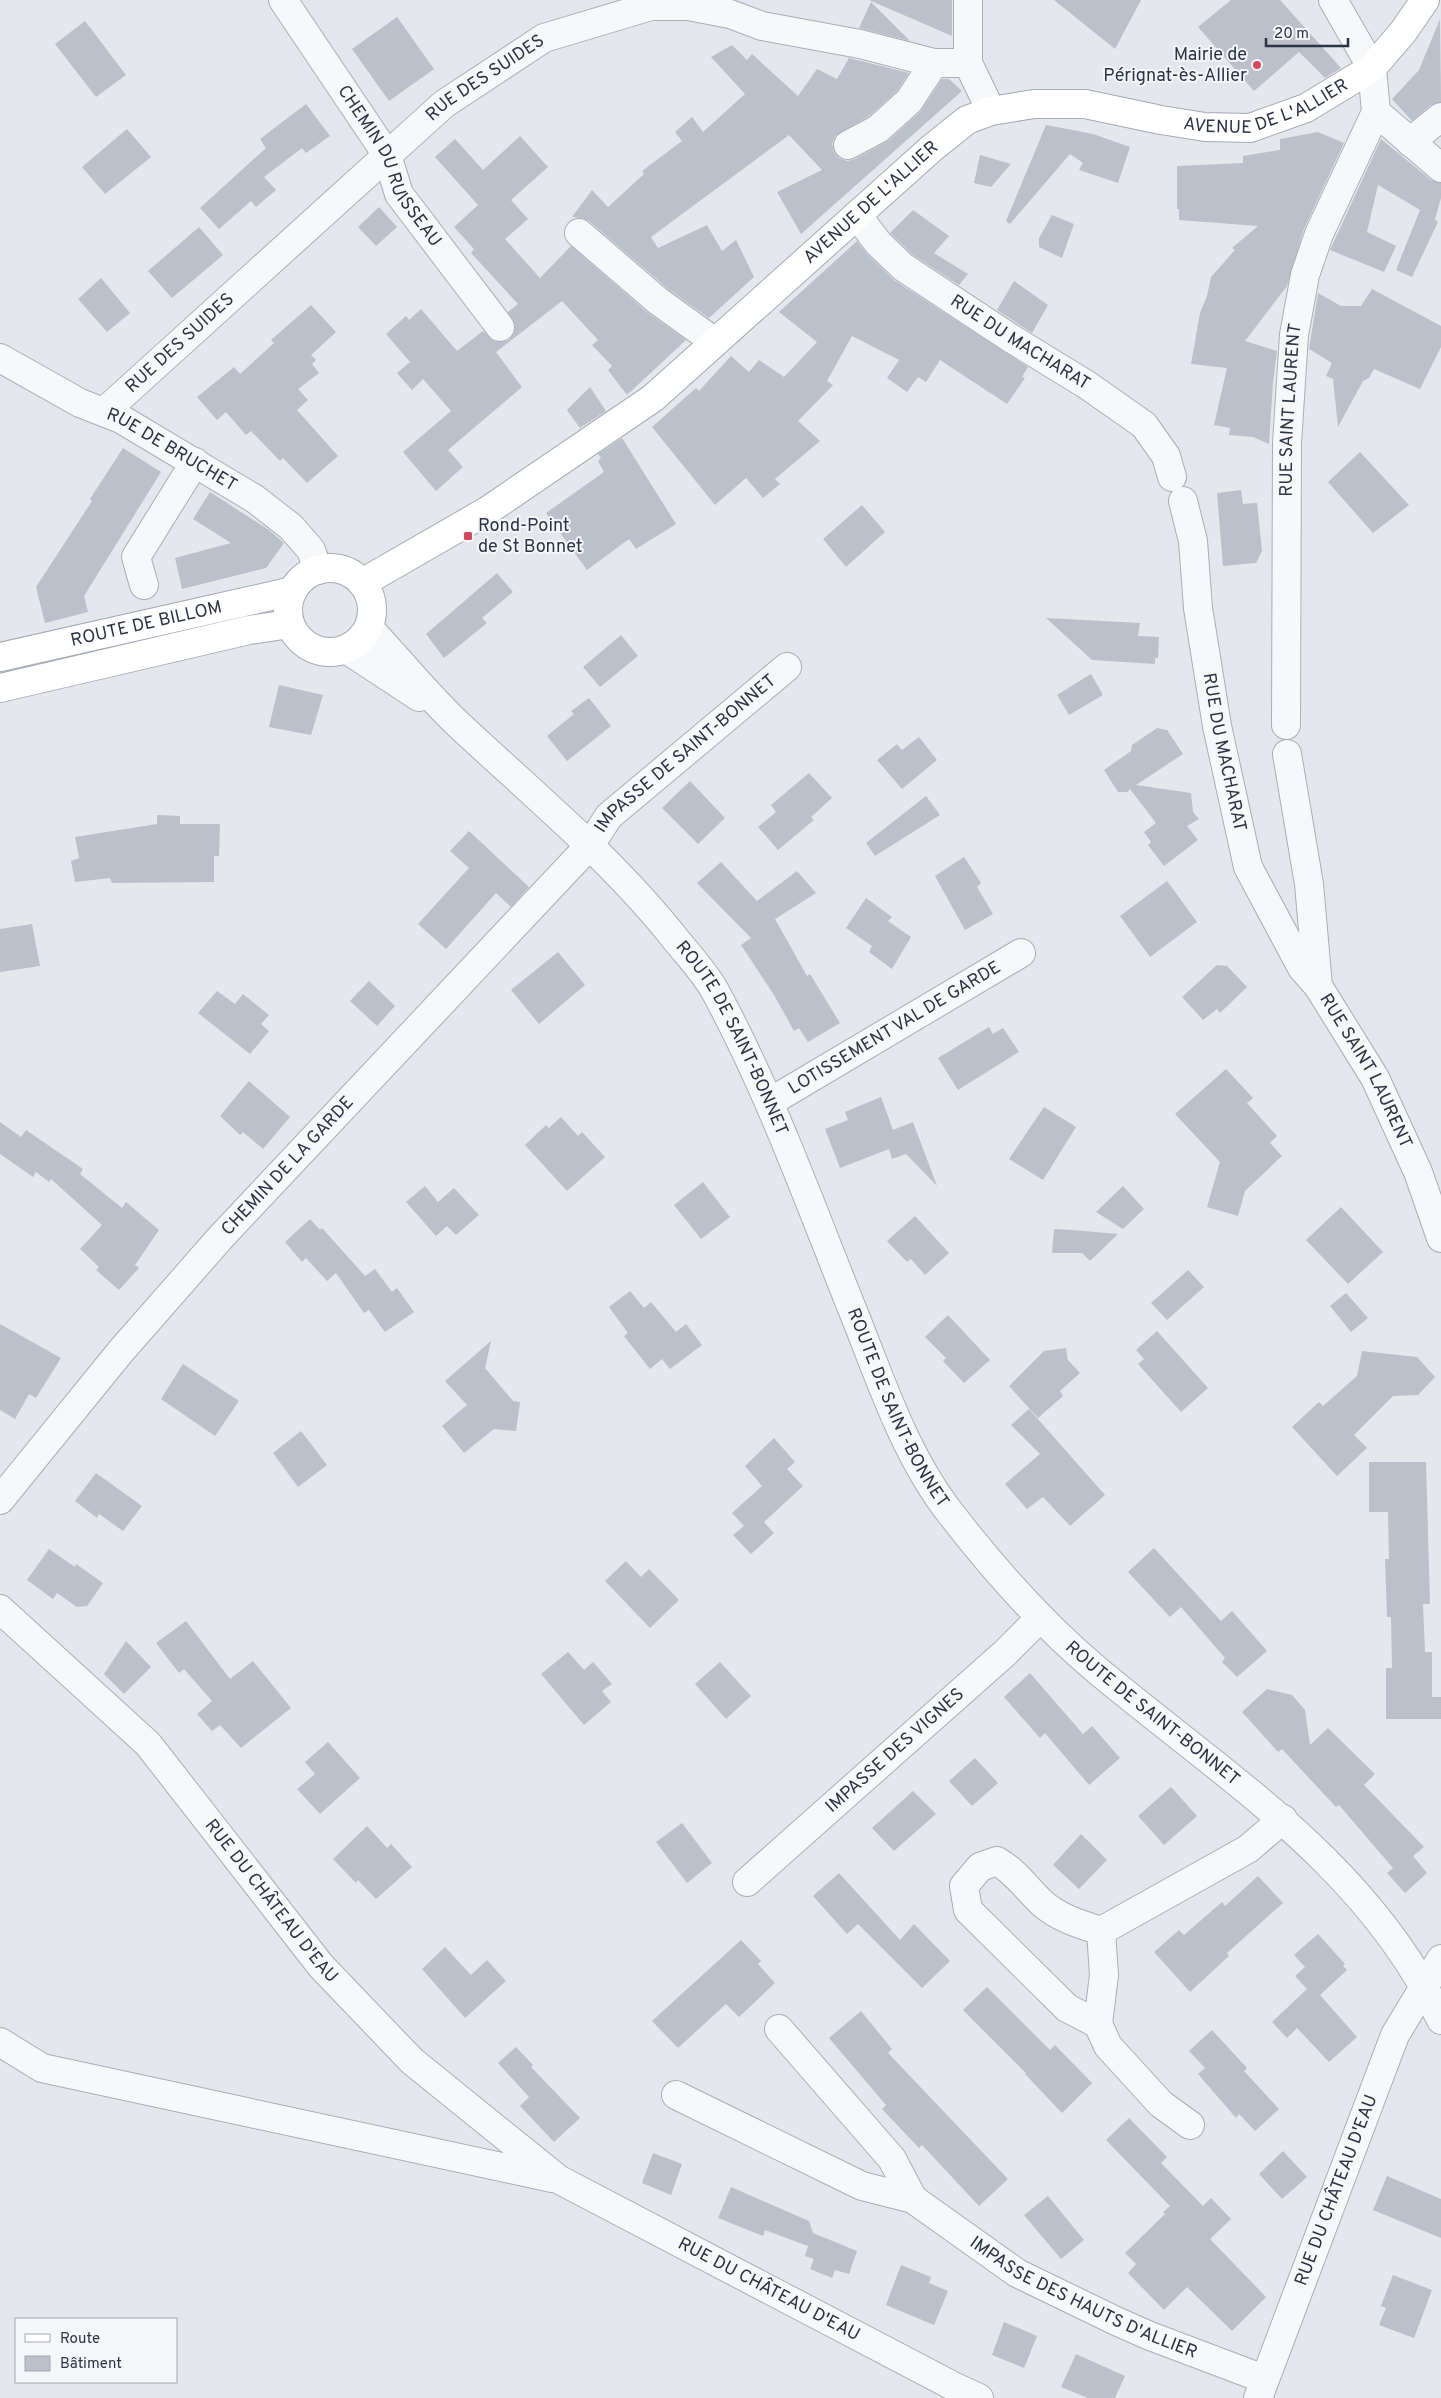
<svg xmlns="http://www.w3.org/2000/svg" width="1441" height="2398" viewBox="0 0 1441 2398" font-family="Overpass,sans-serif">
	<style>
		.building { fill: #bbc0ca }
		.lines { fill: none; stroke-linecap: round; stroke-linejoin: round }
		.minor-casing { stroke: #a9aeb7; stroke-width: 30 }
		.major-casing { stroke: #a3abb8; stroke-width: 30 }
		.minor { stroke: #f7f8fa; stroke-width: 28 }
		.major { stroke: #fff; stroke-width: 28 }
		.poi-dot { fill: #d1495b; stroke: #f4f6f9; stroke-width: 2 }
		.labels { text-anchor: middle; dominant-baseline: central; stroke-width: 4; stroke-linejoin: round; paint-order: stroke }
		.poi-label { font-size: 18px; fill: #2b3445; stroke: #f4f6f9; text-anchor: end }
		.street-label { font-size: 18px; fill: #2b3445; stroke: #f4f6f9 }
	</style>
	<rect width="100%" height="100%" fill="#e4e7ec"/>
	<path class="building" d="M869,0H952V36Z
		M1054,0H1141L1115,49Z
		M1231,0H1280L1341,68L1325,78L1299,52L1254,91L1198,27Z
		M871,2L910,41L859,28Z
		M397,17L434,69L389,101L352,49Z
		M1440,19L1441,102L1431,105L1412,121L1392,99L1419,70Z
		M85,21L126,75L96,97L55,44Z
		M732,45L747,60L752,54L798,96L817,69L837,79L849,58L909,73L897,91L869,116L835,136L832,144L834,152L839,158L847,161L855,159L888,141L920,112L942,79H949L962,91L801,234L777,192L822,170L789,135L651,237L658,248L707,225L722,251L736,240L754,277L709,318L668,289L589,221L582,218L572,217L592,190L608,207L644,174L642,171L682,141L675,132L692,117L703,132L745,94L711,57Z
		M306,104L330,136L306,153L302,148L264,177L276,190L256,207L251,201L219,229L200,208L266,148L260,139Z
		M1046,125L1093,134L1130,147L1118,183L1079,170L1083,163L1070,154L1010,224L1006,221Z
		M127,129L151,157L105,194L82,167Z
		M1318,132L1344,143L1304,229L1287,286L1245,341L1277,351L1273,382L1269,444L1253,437L1229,435L1230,428L1214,425L1227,368L1191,364L1200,313L1207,296L1211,277L1235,250L1232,248L1258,226L1179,220V209H1177V166L1243,163V156L1280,150V139Z
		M520,136L548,167L511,200L528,219L505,239L540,278L571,246L648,313L686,340L627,395L608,370L612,366L592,345L598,340L562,301L496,352L522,387L448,450L463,467L436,491L403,452L451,411L423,379L412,390L397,373L410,362L386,334L406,316L409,320L421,309L457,351L483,331L494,341L501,342L509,340L514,333L515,325L508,312L518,304L471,253L474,249L454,227L478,205L435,157L455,139L483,170Z
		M1381,139L1431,180L1441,183V198L1435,219L1438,222L1412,277L1396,270L1420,210L1378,185L1367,232L1396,246L1384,272L1330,250Z
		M980,155L1011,164L991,187L974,183Z
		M379,207L397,227L376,246L358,227Z
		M913,210L949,236L934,253L968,274L959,285L913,255L890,233Z
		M1052,215L1074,224L1062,258L1039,247V238Z
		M199,227L223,255L172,298L148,271Z
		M857,241L867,254L894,280L1028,367L1022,377L1025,378L1007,404L940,360L926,382L918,377L907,392L887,378L899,360L852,336L827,381L833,385L798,421L820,441L775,479L780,484L763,498L746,478L715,505L652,427L696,388L699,391L731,356L749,372L759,360L784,377L817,342L779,312Z
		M101,278L130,313L107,332L78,299Z
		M1014,281L1048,305L1032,333L997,310Z
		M1372,289L1441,326V347L1420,389L1374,369L1369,378L1363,381L1338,427L1333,379L1326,376L1332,363L1309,349L1318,293L1341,306H1361Z
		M311,305L336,332L311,355L316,360L312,364L319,373L298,389L308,400L297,410L338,456L307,483L283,458L280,461L251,431L246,435L226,412L217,420L197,397L234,367L240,374L274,343L271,340Z
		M590,387L606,411L580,428L567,410Z
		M622,438L676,524L636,549L629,539L587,570L546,513L604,472L598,461L601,458L598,454Z
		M123,448L161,472L84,596L88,612L45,623L36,587L92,501L90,499Z
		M1360,452L1409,505L1373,533L1328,482Z
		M1241,490L1243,504L1257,503L1262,551L1256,563L1223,566L1217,493Z
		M210,492L269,530L284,543L266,568L182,589L175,558L231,543L193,519Z
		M862,505L885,532L846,567L823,539Z
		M497,573L513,592L482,618L487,623L444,658L426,634Z
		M1046,618L1140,623L1138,636L1159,637L1158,658H1155V664L1092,660Z
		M621,635L638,656L600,687L583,667Z
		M1091,674L1103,695L1069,715L1057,695Z
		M279,685L323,695L311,735L269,727Z
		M589,698L611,726L567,761L547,736L574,714L571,711Z
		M1157,728L1167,730L1183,754L1136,785L1191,793L1193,812L1199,819L1187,826L1198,840L1164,866L1148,845L1151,842L1144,832L1156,823L1130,789L1127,792H1118L1104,770L1131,751L1132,745Z
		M919,737L937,760L902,789L877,760L897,744L902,750Z
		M809,773L832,798L811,817L814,820L778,850L758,827L776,812L771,805Z
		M690,781L725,818L698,844L662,808Z
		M926,796L940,815L875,856L866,843Z
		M157,815L180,816V824H220L219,856H214V882L112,883L110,878L75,882L71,861L79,858L75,837L157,824Z
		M469,831L529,887L511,907L496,893L446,949L418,924L469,868L450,851Z
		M964,857L981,883L977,887L993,914L965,930L935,876Z
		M721,862L757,901L797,871L816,893L775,919L807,976L810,974L840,1023L808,1042L799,1028L794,1031L774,995L741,945L751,938L697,883Z
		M1167,881L1197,922L1150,957L1120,916Z
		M866,898L892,917L888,921L911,937L892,969L869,952L872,946L846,928Z
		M32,924L40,966L0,972V929Z
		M558,952L585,985L539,1024L511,990Z
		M1217,965L1227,966L1247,987L1220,1013L1217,1009L1203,1020L1182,997Z
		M369,981L395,1006L377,1026L350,1001Z
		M217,991L235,1004L243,994L269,1015L261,1024L269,1031L250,1054L198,1013Z
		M989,1027L993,1034L1003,1028L1019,1052L958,1090L938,1058Z
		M1226,1069L1253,1098L1247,1103L1277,1136L1270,1143L1282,1156L1245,1191L1238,1216L1207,1207L1220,1162L1175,1114Z
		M249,1081L290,1117L263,1149L243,1132L240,1135L220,1116Z
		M881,1097L893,1130L913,1122L937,1186L906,1154L892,1159L889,1149L840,1168L825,1129L848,1120L845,1112Z
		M1044,1107L1076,1127L1043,1180L1009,1159Z
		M561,1117L578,1136L582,1132L605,1157L567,1191L525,1145L546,1125L549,1128Z
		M0,1122L21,1137L26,1130L83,1169L80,1174L122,1208L126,1202L159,1230L135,1265L139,1268L119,1290L96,1270L99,1267L80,1249L102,1225L51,1179L49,1182L36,1172L33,1177L0,1154Z
		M703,1182L730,1217L701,1239L674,1205Z
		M425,1186L438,1202L454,1188L479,1215L456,1235L447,1226L436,1236L406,1202Z
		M1123,1186L1144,1209L1123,1229L1096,1212Z
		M1341,1207L1383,1252L1348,1284L1306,1240Z
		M915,1216L949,1253L925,1275L911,1259L907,1262L887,1241Z
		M310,1219L320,1230L322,1228L365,1276L375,1269L392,1292L397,1288L414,1312L385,1332L369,1310L364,1313L336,1273L327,1281L306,1258L302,1262L285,1242Z
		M1054,1229L1072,1230L1118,1234L1090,1261L1082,1253H1052Z
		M1188,1270L1204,1287L1167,1320L1151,1303Z
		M630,1291L644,1308L651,1302L676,1332L686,1324L702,1345L670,1369L662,1359L650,1369L624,1336L628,1333L609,1307Z
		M1346,1293L1368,1318L1351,1332L1330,1306Z
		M948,1315L990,1360L964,1383L943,1361L946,1358L925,1337Z
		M0,1324L61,1358L36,1398L29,1394L15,1419L0,1410Z
		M1157,1331L1208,1388L1181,1412L1138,1364L1144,1359L1136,1350Z
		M491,1341L485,1368L513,1401L520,1402L516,1431L494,1429L464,1453L442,1426L467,1405L445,1381Z
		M1066,1348L1068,1360L1080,1373L1060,1391L1063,1396L1038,1418L1009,1386L1044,1351Z
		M1362,1351L1417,1357L1435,1377L1418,1395L1393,1396L1354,1435L1367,1448L1337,1476L1292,1427L1319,1402L1323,1406L1357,1376Z
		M183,1364L239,1401L215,1436L161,1399Z
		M1029,1409L1105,1495L1070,1526L1043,1497L1027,1509L1005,1484L1040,1454L1011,1425Z
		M301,1431L327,1465L298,1487L273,1453Z
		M774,1438L795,1462L787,1469L803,1486L764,1522L774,1533L751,1554L733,1535L744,1526L732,1513L762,1486L745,1466Z
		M1369,1462H1426L1430,1604H1423L1425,1652H1432V1697H1441V1719H1386V1668H1392L1391,1617H1387L1385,1559H1389L1388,1512H1369Z
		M96,1473L142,1506L123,1531L99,1514L97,1518L75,1501Z
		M1154,1548L1221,1621L1232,1611L1267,1651L1237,1677L1222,1662L1225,1658L1181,1607L1170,1617L1128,1572Z
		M49,1549L75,1567L76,1564L103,1583L87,1606L77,1607L57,1593L53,1599L27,1580Z
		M626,1561L641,1577L649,1569L679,1600L650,1628L605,1581Z
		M186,1621L230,1679L253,1661L291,1708L241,1748L220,1725L212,1731L197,1714L212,1701L184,1669L179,1673L156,1643Z
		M126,1641L151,1667L124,1694L104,1674Z
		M568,1652L584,1670L593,1662L612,1684L602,1691L611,1702L584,1725L541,1674Z
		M720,1662L751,1696L726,1719L695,1684Z
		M1030,1673L1083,1734L1092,1726L1120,1758L1089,1785L1045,1733L1040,1738L1004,1697Z
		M1267,1689L1292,1695L1305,1710L1310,1745L1328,1728L1375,1774L1364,1785L1424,1847L1413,1856L1427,1873L1405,1893L1387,1873L1393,1868L1339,1805L1336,1807L1282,1749L1278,1752L1242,1712Z
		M328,1742L360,1778L320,1814L297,1789L315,1774L305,1762Z
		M975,1758L998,1783L972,1806L949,1781Z
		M1171,1787L1197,1816L1164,1845L1138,1816Z
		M913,1791L936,1814L894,1851L872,1828Z
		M682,1823L712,1863L687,1883L656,1842Z
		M367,1826L387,1848L391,1844L412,1867L376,1899L358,1880L356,1883L333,1859Z
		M1081,1834L1107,1860L1079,1889L1053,1865Z
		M839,1873L900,1940L914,1924L950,1961L922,1988L858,1924L847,1934L813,1896Z
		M1258,1876L1283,1903L1227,1953L1229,1956L1190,1992L1154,1952L1179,1930L1184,1935L1222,1902L1225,1906Z
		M1318,1934L1345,1964L1343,1966L1347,1970L1320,1995L1357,2037L1329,2062L1297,2028L1287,2038L1272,2022L1307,1989L1295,1976L1305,1967L1294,1955Z
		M741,1940L761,1961L758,1964L775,1983L739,2017L726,2004L678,2048L652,2021Z
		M445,1947L471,1975L487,1960L506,1981L465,2018L422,1969Z
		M987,1987L1050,2050L1055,2045L1092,2083L1062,2113L1025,2074L1026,2073L963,2010Z
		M861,2011L892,2049L888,2053L1008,2179L979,2206L922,2145L919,2148L882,2109L886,2105L829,2038Z
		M1212,2030L1247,2068L1244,2071L1279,2109L1255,2131L1239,2114L1236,2118L1198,2074L1205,2068L1189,2051Z
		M516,2047L533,2065L531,2067L580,2118L554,2142L520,2106L529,2097L498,2063Z
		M1129,2118L1167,2157L1161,2163L1203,2206L1211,2198L1231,2219L1210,2239L1266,2297L1232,2331L1187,2287L1164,2310L1128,2273L1136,2264L1125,2253L1165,2214L1163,2212L1170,2206L1106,2140Z
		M1283,2151L1307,2177L1282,2199L1259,2174Z
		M653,2153L682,2164L671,2195L642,2183Z
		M1387,2176L1441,2199V2238L1373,2210Z
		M731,2187L809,2221L813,2233L857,2251L849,2274L835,2270L832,2278L810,2269L814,2259L805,2256L808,2246L765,2230L763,2236L718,2218Z
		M1048,2196L1084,2240L1061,2259L1024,2215Z
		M901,2265L931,2277L929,2283L948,2291L934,2325L886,2305Z
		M1393,2275L1432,2290L1414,2338L1379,2325L1386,2308L1381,2306Z
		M1004,2322L1037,2336L1024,2368L992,2355Z
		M1076,2354L1125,2376L1115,2398H1088L1061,2387Z"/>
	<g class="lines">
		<defs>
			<g id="minor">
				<path id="s1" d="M283,0L387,155L399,194L500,327"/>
				<path d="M968,0V63L991,111"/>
				<path d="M1333,0L1372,68L1376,112L1441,168"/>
				<path d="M1410,142L1441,117"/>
				<path d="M848,145L878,129L909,101L934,63"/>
				<path id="s2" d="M857,215L878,243L903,267L1012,339L1087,385L1144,425L1166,456L1172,477"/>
				<path d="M579,233L658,301L715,342"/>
				<path id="s3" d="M0,358L80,403L121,419L255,499L291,527L311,550L318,570"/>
				<path id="s4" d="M105,411L444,104L544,38L651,6H688L730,14L762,26L860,44L934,63H968"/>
				<path id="s5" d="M1183,501L1193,541L1198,608L1217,726L1248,867L1302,968L1318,986"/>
				<path d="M144,585L136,557L195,462"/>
				<path id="s6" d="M369,628C399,660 428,696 460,726C535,796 614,861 677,941C690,957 705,973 715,991C772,1096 812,1210 857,1321C883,1387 907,1458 951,1514C995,1571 1043,1625 1098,1671C1224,1776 1369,1866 1441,2020"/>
				<path d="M346,649L419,697"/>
				<path id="s7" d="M1286,725L1287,443L1294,335L1305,275L1319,234L1376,112"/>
				<path id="s8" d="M1287,754L1309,884L1318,986L1375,1078L1418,1172L1441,1238"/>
				<path id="s9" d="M770,1102L1021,953"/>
				<path id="s10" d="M0,1500L121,1351L221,1237L590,845L609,816L787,667"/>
				<path id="s11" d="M0,1609L148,1744L321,1966L412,2061L558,2179L953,2386L979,2398"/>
				<path id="s12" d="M747,1882L1005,1653L1040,1618"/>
				<path d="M1098,2024L1104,1975L1101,1931"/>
				<path d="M779,2029L892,2159L913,2199"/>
				<path d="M0,2042L42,2068L552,2178"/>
				<path id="s13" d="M676,2095L862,2186L913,2199L1017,2273L1116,2321L1150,2336L1264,2379"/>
				<path d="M1190,2125L1161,2104L1108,2046L1098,2024L1067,2008L968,1910L964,1886L980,1867L997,1861C1016,1872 1026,1888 1042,1903C1059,1918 1079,1924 1101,1931L1248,1849L1283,1819"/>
				<path id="s14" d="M1258,2398L1395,2035L1441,1959"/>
			</g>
			<g id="major">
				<circle cx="330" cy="610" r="42"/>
				<path id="s15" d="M362,583L487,511L653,398L932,148L967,120L991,111L1034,104H1085L1161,120L1205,127L1250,128L1306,108L1372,68L1403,32L1425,0"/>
				<path id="s16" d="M0,657L293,591"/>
				<path d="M0,688L249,630L290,624"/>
			</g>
		</defs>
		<use href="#minor" class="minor-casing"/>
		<use href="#major" class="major-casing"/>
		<use href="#minor" class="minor"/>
		<use href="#major" class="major"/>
	</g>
	<g class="poi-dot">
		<circle cx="1257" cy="65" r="5"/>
		<rect x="463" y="531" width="10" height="10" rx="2.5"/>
	</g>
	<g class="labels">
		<g class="poi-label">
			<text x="1247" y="55">Mairie de<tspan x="1247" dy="21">Pérignat-ès-Allier</tspan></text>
			<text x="478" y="526" text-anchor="start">Rond-Point<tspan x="478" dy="21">de St Bonnet</tspan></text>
		</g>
		<g class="street-label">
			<text stroke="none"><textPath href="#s4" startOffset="506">RUE DES SUIDES</textPath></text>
			<text stroke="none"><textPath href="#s15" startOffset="1072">AVENUE DE L'ALLIER</textPath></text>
			<text stroke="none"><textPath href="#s1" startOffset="198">CHEMIN DU RUISSEAU</textPath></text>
			<text stroke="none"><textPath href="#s15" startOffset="638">AVENUE DE L'ALLIER</textPath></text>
			<text stroke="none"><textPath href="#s4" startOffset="101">RUE DES SUIDES</textPath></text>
			<text stroke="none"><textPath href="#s2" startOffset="209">RUE DU MACHARAT</textPath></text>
			<text stroke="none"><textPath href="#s7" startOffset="315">RUE SAINT LAURENT</textPath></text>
			<text stroke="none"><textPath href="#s3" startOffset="195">RUE DE BRUCHET</textPath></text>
			<text stroke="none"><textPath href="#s16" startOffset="150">ROUTE DE BILLOM</textPath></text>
			<text stroke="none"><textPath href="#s5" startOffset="255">RUE DU MACHARAT</textPath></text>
			<text stroke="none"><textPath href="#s10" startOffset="1015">IMPASSE DE SAINT-BONNET</textPath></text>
			<text stroke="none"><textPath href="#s9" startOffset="145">LOTISSEMENT VAL DE GARDE</textPath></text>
			<text stroke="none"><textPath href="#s6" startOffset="552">ROUTE DE SAINT-BONNET</textPath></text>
			<text stroke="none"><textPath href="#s8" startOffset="332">RUE SAINT LAURENT</textPath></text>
			<text stroke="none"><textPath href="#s10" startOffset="441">CHEMIN DE LA GARDE</textPath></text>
			<text stroke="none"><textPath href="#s6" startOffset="958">ROUTE DE SAINT-BONNET</textPath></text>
			<text stroke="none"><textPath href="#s6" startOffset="1362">ROUTE DE SAINT-BONNET</textPath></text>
			<text stroke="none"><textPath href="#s12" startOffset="198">IMPASSE DES VIGNES</textPath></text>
			<text stroke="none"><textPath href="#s11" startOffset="400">RUE DU CHÂTEAU D'EAU</textPath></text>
			<text stroke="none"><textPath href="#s14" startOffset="222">RUE DU CHÂTEAU D'EAU</textPath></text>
			<text stroke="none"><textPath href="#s11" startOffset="1039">RUE DU CHÂTEAU D'EAU</textPath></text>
			<text stroke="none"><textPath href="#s13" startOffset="458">IMPASSE DES HAUTS D'ALLIER</textPath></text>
		</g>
	</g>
	<rect x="15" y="2318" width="162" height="65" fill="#f4f6f9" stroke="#a4a8b1"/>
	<rect x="25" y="2334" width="25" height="8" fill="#ffffff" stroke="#a4a8b1"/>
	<text x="60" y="2343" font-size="15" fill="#2b3445">Route</text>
	<rect x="25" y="2356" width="25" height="15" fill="#bbc0ca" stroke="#a4a8b1"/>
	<text x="60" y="2368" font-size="15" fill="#2b3445">Bâtiment</text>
	<path d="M1266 38v8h82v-8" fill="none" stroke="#2b3445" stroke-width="2.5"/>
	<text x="1274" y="38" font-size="15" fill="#2b3445" stroke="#f4f6f9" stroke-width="4" paint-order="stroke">20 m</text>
</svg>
